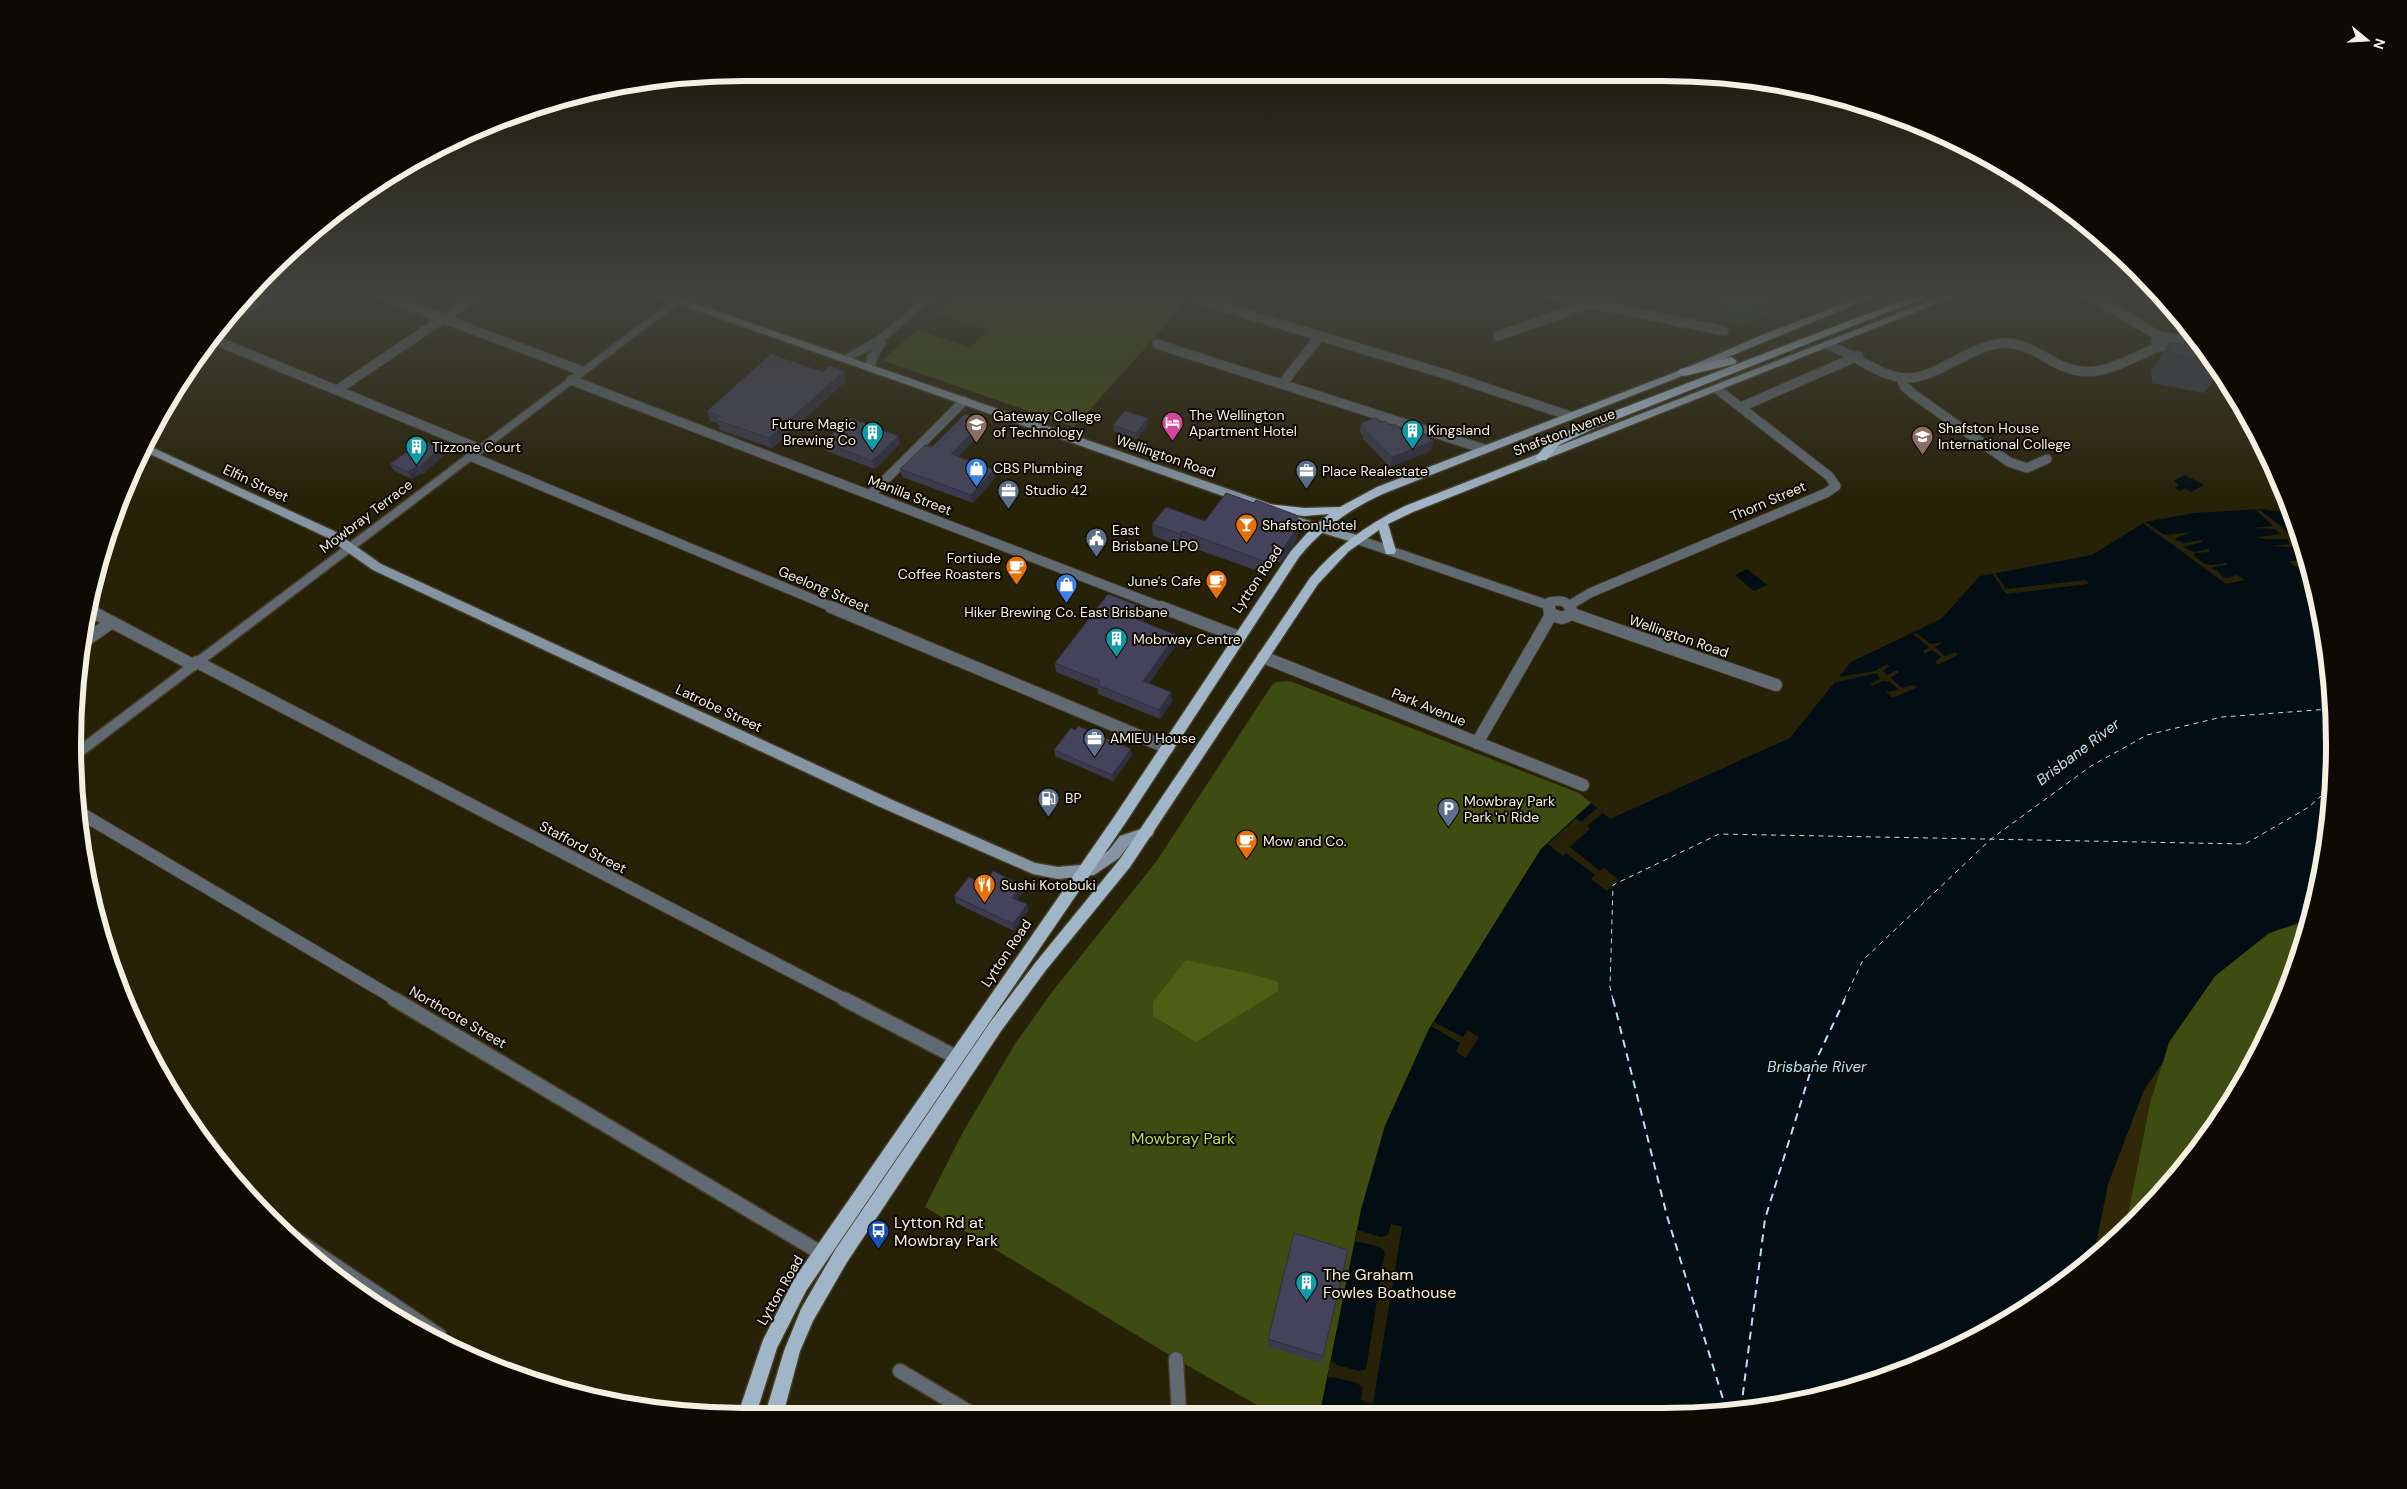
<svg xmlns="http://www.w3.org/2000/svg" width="2407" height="1489" viewBox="0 0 2407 1489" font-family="'DM Sans',sans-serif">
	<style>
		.green { fill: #3f4c11 }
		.forest { fill: #4e5e14 }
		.sand { fill: #302806 }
		.water { fill: #020d14 }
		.pier { fill: #272107 }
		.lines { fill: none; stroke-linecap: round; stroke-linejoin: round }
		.ferry-far1 { stroke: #b4e2fd; stroke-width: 1; stroke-dasharray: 5 4.5; stroke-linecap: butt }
		.ferry { stroke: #b4e2fd; stroke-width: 2; stroke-dasharray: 8 6; stroke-linecap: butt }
		.minor-far2-casing { stroke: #443e26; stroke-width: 11 }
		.minor-far1-casing { stroke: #443e26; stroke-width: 14 }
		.minor-casing { stroke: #443e26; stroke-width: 17 }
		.tertiary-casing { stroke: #443e26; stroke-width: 3 }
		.secondary-casing { stroke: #443e26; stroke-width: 3 }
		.primary-casing { stroke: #443e26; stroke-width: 3 }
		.motorway-casing { stroke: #443e26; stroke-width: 3 }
		.minor-far2 { stroke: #616a73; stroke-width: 9 }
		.minor-far1 { stroke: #616a73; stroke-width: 12 }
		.minor { stroke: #616a73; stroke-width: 14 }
		.tertiary { fill: #616a73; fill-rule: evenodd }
		.secondary { fill: #8594a3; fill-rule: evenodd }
		.primary { fill: #a1b5c8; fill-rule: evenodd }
		.motorway { fill: #bad3ea; fill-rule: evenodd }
		.wall { fill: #3b3a4e }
		.shaded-wall { fill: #302f40 }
		.building { fill: #45435b; stroke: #302f40 }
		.labels { text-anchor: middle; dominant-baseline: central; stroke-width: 4; stroke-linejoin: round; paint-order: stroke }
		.poi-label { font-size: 14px; fill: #f4f0e1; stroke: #0d0a03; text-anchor: start }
		.street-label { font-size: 14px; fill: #f4f0e1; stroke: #0d0a03 }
		.water-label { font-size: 15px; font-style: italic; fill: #b4e2fd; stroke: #0d0a03 }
		.near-park-label { font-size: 16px; fill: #bbd95e; stroke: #0d0a03 }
		.near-poi-label { font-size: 16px; fill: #f4f0e1; stroke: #0d0a03; text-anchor: start }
		.rim { fill: none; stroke: #f4f0e1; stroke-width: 6 }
	</style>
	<rect width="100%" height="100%" fill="#272107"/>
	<path class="green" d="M955,295H1193L1074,427L882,360L917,330L970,348L988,330L936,313Z
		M1290,681L1579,793L1591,803L1541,849L1429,1029L1385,1126L1361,1210L1320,1413H1271L1176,1359L925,1207L963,1132L1015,1044L1052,992L1156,862L1272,685L1276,682Z
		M2311,920L2265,1041L2238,1085L2192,1140L2188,1162L2125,1229L2150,1102L2169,1042L2215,976L2269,933Z"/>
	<path class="forest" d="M1186,960C1217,968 1248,971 1278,982V991L1196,1042L1153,1016V1002Z"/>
	<path class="sand" d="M2163,1062L2150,1102L2125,1229L2106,1250L2093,1258L2108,1184L2144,1090Z"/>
	<path class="water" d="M2185,475L2204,485L2191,492L2185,488L2180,491L2175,488L2179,485L2174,481Z
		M2262,509L2292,513L2299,528L2329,657L2333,788L2312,918L2269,933L2215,976L2169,1042L2163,1062L2144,1090L2108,1184L2093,1258L1998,1327L1837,1394L1707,1415L1320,1413L1361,1210L1385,1126L1429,1029L1541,849L1591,803L1610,819L1790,738L1851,662L1941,619L1980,576L2092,555L2145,522L2194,513Z
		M1747,569L1767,585L1754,591L1735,575Z"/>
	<path class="pier" d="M2256,510H2260L2281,526L2305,553L2308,566L2295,567L2289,561L2304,560L2294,547L2272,546L2290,544L2287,539H2263L2258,537L2281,534L2275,529L2250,528L2273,526Z
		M2145,522L2165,535L2192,532L2174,539L2184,543L2201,540L2202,542L2183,547L2194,552L2209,549V552L2195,553L2194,556L2205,564L2213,565L2227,563V565L2213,567L2212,569L2218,571L2222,577L2228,578L2237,575L2245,580L2226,584L2143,523Z
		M1992,573H1995L2006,589L2086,580L2089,584L2006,594Z
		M1916,633L1931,644L1943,642L1935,647L1945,656L1955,652L1958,655L1938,665L1935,662L1941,657L1932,650L1925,653L1923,651L1929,647L1913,634Z
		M1887,664L1890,666L1883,671L1887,675L1896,670L1899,672L1891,678L1902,688L1913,685L1918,687L1892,698L1886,692L1899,690L1890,682L1883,681L1872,686L1870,684L1880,679L1877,673L1834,683L1838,677L1875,671Z
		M1597,808L1603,813L1587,826L1590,829L1570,847L1600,871L1604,868L1619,880L1607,891L1591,879L1595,875L1566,853L1563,856L1548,844L1576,818L1581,822Z
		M1434,1022L1463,1037L1468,1030L1479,1037L1466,1058L1456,1052L1460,1043L1431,1026Z
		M1391,1224L1402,1227L1373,1404L1361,1400L1363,1388L1357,1383L1334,1377L1327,1378L1331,1360L1337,1365L1359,1371L1366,1369L1385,1252L1380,1247L1355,1241L1357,1230L1381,1237L1388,1235Z"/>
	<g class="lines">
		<path class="ferry-far1" d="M1613,1000L1610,987L1613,885L1719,834L2245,844L2309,807L2333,785
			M1844,1000L1863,960L1991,839L2091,766L2147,735L2222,717L2330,709"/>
		<path class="ferry" d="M1613,999L1667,1216L1727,1412
			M1741,1409L1765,1219L1810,1073L1845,999"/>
		<defs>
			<path id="minor-far2" d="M381,295L582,371
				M1552,295L1724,331
				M2089,295L2159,336
				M1194,298L1445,374L1570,416
				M1498,336L1614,295
				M2159,336L2177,339L2181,347C2171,351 2163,348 2156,341Z
				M212,339L480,449
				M2177,339L2190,333
				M1157,344L1484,449
				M1828,345C1854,353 1877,376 1905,378C1935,380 1971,344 2005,343C2023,343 2038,353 2054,362C2095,385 2122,361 2161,346
				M1901,379L1905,387L1913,394L2009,462L2027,468L2047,459
				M571,380L1164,608
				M1282,384L1320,336
				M337,390L478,295
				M1741,407L1858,356
				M470,456L834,608
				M871,494L964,401
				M1356,539L1548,605
				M1570,605L1590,593L1826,493L1836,486L1829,476L1717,389
				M1549,608L1550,602C1560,600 1565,600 1571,608"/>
			<path id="minor-far1" d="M831,607L1168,748
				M1161,607L1239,637
				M1549,607L1550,614L1562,618L1572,614L1570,607
				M87,609L193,665
				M1572,614L1776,685
				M82,643L112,622
				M1263,657L1583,785
				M197,662L846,1000
				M1477,743L1551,615
				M77,811L397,1000"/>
			<path id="minor" d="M394,999L821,1253
				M844,999L956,1057
				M1176,1359L1179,1413
				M900,1371L969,1412"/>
			<path id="tertiary" d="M927,295H937L884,341L886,343L877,357L874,370L871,371L866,368L867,357L872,349L848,361H842V357L877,337Z
				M677,297L682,300L680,302L74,762L73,750Z
				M277,1218L445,1331L447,1337L446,1341L352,1287L326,1269L271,1221Z"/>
			<path id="secondary" d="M658,295H670L1268,503L1287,514L1360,536L1361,539L1356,543L1279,520L1260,509L659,297Z
				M149,446L334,531L381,564L888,798L1035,863L1058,867L1091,864L1109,850L1120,836L1147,827L1152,828L1154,832L1152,836L1130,844L1119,858L1094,875L1058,879L1033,874L878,806L373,570L326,537L146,452Z"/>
			<path id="primary" d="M266,295H277L228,325H223L232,315Z
				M1865,295H1878L1687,374L1385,493C1351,508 1323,528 1299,557L1126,822L806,1291L777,1348L757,1411H739L763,1340L794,1279L1116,814L1291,551L1309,531L1329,514L1304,516L1264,510L1259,506L1260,503L1304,508L1340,507L1377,487L1681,370L1760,336Z
				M1945,295H1958L1413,512L1388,524L1396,551L1394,554H1386L1379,530L1349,551L1318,584L1130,867L1046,970L1001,1031L847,1262L813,1321L800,1351L784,1411H766L784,1351L801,1309L835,1250L991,1021L1036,962L1120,859L1310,578C1337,546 1368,524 1405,506Z"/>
			<path id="motorway" d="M1916,295H1931L1597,427L1559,445L1546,460H1538L1536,457L1551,439L1589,421Z
				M1731,357L1737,361L1735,364L1684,376L1678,372L1680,369Z"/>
		</defs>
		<use href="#minor-far2" class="minor-far2-casing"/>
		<use href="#minor-far1" class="minor-far1-casing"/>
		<use href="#minor" class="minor-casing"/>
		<use href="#tertiary" class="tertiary-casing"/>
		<use href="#secondary" class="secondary-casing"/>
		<use href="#primary" class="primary-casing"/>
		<use href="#motorway" class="motorway-casing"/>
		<use href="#minor-far2" class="minor-far2"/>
		<use href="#minor-far1" class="minor-far1"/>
		<use href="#minor" class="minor"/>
		<use href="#tertiary" class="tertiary"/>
		<use href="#secondary" class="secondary"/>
		<use href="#primary" class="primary"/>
		<use href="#motorway" class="motorway"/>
	</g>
	<path class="wall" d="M1725,295L1769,303L1764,316L1743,323L1719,319L1721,308Z
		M2170,342L2196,347L2198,344L2219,373L2204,393L2152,383L2151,371Z
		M846,381L772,448L720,430L717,423L710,421L707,411Z
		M984,421L985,429L958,457L994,470L995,478L973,503L902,477L900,469Z
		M1380,422L1433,441L1431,451L1390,467L1363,439V436L1360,433L1361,423Z
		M1148,424L1137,439L1114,432L1113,425Z
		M898,436L900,444L875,469L826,451L824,442Z
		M445,454L423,474L421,473L412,479L394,471L390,464Z
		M1205,521H1299L1297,540L1280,563L1275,561L1266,574L1182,544L1180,546L1153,536L1152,524Z
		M1144,608L1145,618L1142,621L1176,635L1177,644L1149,683L1172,701L1160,719L1098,694V689L1056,672L1055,663Z
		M1054,750L1132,755L1113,781L1055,756Z
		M984,884L1022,885L1023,892L1017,900L1027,904L1028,911L1014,931L956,903L954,896Z
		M1268,1339L1323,1356L1321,1363L1267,1346Z"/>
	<path class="shaded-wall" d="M1769,303L1764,316L1743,323L1747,310Z
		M844,371L846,381L772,448L769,438Z
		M1148,418V424L1137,439L1136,433Z
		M984,421L985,429L953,462L951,454Z
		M898,436L900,444L875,469L872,461Z
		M1433,441L1431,451L1390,467L1392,457Z
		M441,448L445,454L423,474L419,467Z
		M417,466L421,473L412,479L408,472Z
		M994,470L995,478L973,503L971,495Z
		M1299,521L1297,540L1280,563L1281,551Z
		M1182,531V544L1180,546V534Z
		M1276,549L1275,561L1266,574V562Z
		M1144,608L1145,618L1137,629L1136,619Z
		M1176,635L1177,644L1144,690L1143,681Z
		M1171,692L1172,701L1160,719L1159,710Z
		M1131,749L1132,755L1113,781L1112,775Z
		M1022,885L1023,892L1014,905L1012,898Z
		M1027,904L1028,911L1014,931L1013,924Z"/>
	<path class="building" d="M1725,295H1727L1769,303L1747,310L1724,306Z
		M2170,342L2201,348L2211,362L2172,354Z
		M771,354L823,372L829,366L844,371L769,438L716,420L720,416L707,411Z
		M1125,411L1148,418L1136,433L1113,425Z
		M965,414L984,421L951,454L994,470L971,495L900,469L925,445L932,447Z
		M850,418L898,436L872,461L824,442Z
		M1376,418L1380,422L1385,421L1390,425L1395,424L1402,431L1408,428L1415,435L1422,432L1433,441L1392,457L1364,429L1366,428L1361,423Z
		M423,440L441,448L419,467L417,466L408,472L390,464Z
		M1226,493L1254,503L1256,500L1296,515L1299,521L1298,528L1281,551L1276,549L1266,562L1182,531L1180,534L1152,524L1166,507L1205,521Z
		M1108,594L1144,608L1136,619L1176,635L1143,681L1171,692L1159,710L1098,685L1100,681L1055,663Z
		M1078,726L1131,749L1112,775L1054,750L1071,728L1075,730Z
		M993,871L1022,885L1012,898L1027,904L1013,924L954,896L969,877L984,884Z
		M1294,1233L1348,1250L1323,1356L1268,1339Z"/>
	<linearGradient id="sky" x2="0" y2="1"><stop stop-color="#151204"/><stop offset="0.59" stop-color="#41433c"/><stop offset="1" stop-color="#41433c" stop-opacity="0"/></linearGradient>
	<rect width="2407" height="503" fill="url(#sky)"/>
	<defs>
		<symbol id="hotel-pin" viewBox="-11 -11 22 30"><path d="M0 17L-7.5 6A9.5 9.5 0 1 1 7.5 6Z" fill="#d1479c" stroke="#0d0a03"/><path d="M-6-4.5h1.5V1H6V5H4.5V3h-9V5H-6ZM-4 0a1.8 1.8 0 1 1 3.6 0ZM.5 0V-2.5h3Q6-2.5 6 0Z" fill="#fff"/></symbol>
		<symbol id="university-pin" viewBox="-11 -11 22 30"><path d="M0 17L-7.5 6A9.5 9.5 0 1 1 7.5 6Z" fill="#8d6e63" stroke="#0d0a03"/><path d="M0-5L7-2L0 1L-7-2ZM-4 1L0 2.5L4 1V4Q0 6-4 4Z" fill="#fff"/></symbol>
		<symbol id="building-pin" viewBox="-11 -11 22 30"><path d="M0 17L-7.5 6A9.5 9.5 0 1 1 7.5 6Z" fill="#0f9aa8" stroke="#0d0a03"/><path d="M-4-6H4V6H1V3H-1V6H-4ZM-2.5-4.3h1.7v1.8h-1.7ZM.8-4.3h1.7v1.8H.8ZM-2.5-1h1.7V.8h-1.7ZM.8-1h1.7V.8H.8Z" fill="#fff"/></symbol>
		<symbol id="shop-pin" viewBox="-11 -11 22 30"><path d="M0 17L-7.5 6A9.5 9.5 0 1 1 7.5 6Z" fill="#3f7fe0" stroke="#0d0a03"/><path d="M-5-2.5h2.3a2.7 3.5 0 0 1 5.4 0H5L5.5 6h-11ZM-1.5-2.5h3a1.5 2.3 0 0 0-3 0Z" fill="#fff"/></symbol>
		<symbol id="office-pin" viewBox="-11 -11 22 30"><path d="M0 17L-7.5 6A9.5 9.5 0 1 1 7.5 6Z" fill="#5c6f8a" stroke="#0d0a03"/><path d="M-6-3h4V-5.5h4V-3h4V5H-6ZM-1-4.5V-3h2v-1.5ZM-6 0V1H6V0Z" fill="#fff"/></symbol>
		<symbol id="bar-pin" viewBox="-11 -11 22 30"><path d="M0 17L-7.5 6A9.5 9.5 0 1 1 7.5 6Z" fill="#e8710a" stroke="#0d0a03"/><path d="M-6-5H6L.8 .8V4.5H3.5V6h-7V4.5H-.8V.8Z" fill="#fff"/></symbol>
		<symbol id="civic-pin" viewBox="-11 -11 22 30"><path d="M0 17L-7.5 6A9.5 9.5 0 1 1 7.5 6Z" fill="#5c6f8a" stroke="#0d0a03"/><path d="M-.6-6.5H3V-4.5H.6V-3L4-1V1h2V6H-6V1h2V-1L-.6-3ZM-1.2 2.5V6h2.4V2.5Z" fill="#fff"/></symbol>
		<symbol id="cafe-pin" viewBox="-11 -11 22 30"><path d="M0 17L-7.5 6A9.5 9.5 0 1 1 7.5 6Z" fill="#e8710a" stroke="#0d0a03"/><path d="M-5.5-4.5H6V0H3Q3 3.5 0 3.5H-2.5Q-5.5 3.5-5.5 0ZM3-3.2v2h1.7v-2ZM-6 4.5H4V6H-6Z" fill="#fff"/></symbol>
		<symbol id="fuel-pin" viewBox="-11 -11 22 30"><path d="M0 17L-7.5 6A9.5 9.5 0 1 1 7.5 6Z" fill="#5c6f8a" stroke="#0d0a03"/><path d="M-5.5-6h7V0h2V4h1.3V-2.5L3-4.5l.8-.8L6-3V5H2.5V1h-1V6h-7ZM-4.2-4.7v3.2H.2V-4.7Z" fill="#fff"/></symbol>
		<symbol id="parking-pin" viewBox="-11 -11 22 30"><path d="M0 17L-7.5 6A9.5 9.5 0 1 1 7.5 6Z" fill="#5c6f8a" stroke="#0d0a03"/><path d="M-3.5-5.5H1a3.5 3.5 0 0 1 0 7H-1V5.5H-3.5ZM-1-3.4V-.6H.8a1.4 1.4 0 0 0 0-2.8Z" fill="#fff"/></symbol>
		<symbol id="restaurant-pin" viewBox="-11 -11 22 30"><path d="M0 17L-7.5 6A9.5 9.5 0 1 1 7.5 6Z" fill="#e8710a" stroke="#0d0a03"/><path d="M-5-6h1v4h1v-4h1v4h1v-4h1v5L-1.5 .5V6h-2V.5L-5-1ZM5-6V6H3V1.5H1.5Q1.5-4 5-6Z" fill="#fff"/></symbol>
		<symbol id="bus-pin" viewBox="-11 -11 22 30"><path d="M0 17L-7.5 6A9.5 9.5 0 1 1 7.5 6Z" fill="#1a4fb4" stroke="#0d0a03"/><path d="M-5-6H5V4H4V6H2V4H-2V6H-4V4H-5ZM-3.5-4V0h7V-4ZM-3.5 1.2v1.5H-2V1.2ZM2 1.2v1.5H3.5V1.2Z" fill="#fff"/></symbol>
	</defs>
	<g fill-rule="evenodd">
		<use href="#hotel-pin" x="1160" y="410" width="25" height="34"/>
		<use href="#university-pin" x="964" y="412" width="25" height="34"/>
		<use href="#building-pin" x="1400" y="418" width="25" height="34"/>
		<use href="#building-pin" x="860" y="420" width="25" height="34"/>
		<use href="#university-pin" x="1910" y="424" width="25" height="34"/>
		<use href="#building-pin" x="404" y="434" width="25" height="34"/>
		<use href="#shop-pin" x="964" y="456" width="25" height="34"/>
		<use href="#office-pin" x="1294" y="458" width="25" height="34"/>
		<use href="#office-pin" x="996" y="478" width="25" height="34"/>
		<use href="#bar-pin" x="1234" y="512" width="25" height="34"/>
		<use href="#civic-pin" x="1084" y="526" width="25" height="34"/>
		<use href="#cafe-pin" x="1004" y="554" width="25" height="34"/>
		<use href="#cafe-pin" x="1204" y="568" width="25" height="34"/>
		<use href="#shop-pin" x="1054" y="572" width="25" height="34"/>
		<use href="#building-pin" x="1104" y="626" width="25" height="34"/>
		<use href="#office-pin" x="1082" y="726" width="25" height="34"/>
		<use href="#fuel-pin" x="1036" y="786" width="25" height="34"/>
		<use href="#parking-pin" x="1436" y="796" width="25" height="34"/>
		<use href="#cafe-pin" x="1234" y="828" width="25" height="34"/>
		<use href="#restaurant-pin" x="972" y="872" width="25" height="34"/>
		<use href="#bus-pin" x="866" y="1218" width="25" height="34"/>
		<use href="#building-pin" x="1294" y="1270" width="25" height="34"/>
	</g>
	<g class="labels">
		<g class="poi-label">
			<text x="1189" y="415">The Wellington<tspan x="1189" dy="16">Apartment Hotel</tspan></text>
			<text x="993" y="416">Gateway College<tspan x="993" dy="16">of Technology</tspan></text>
			<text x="856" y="424" text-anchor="end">Future Magic<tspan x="856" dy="16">Brewing Co</tspan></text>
			<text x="1938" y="428">Shafston House<tspan x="1938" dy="16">International College</tspan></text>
			<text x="1428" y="430">Kingsland</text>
			<text x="432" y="447">Tizzone Court</text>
			<text x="993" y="468">CBS Plumbing</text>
			<text x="1322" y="471">Place Realestate</text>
			<text x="1025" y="490">Studio 42</text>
			<text x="1262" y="525">Shafston Hotel</text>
			<text x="1112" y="530">East<tspan x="1112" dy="16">Brisbane LPO</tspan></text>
			<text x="1001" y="558" text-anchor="end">Fortiude<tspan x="1001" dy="16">Coffee Roasters</tspan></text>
			<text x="1201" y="581" text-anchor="end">June's Cafe</text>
			<text x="1066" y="612" text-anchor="middle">Hiker Brewing Co. East Brisbane</text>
			<text x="1133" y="639">Mobrway Centre</text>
			<text x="1110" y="738">AMIEU House</text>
			<text x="1065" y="798">BP</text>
			<text x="1464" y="801">Mowbray Park<tspan x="1464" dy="16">Park 'n' Ride</tspan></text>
			<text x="1263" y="841">Mow and Co.</text>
			<text x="1001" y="885">Sushi Kotobuki</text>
		</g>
		<g class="street-label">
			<text transform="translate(1564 432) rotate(-21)">Shafston Avenue</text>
			<text transform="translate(1166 456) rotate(19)">Wellington Road</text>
			<text transform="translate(256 483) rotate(25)">Elfin Street</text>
			<text transform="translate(910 495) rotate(21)">Manilla Street</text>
			<text transform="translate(1768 501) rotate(-23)">Thorn Street</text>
			<text transform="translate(366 516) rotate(-37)">Mowbray Terrace</text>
			<text transform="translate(1257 579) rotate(-56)">Lytton Road</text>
			<text transform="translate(824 589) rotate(23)">Geelong Street</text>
			<text transform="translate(1679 636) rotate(19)">Wellington Road</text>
			<text transform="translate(1429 707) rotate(22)">Park Avenue</text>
			<text transform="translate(719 708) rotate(25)">Latrobe Street</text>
			<text transform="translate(583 847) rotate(28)">Stafford Street</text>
			<text transform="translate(1006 953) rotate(-56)">Lytton Road</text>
			<text transform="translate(458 1017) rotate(30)">Northcote Street</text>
			<text transform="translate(780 1290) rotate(-60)">Lytton Road</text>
		</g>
		<g class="water-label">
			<text transform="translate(2078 752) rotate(-37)">Brisbane River</text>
			<text x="1817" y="1067">Brisbane River</text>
		</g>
		<g class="near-park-label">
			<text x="1183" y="1138">Mowbray Park</text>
		</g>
		<g class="near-poi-label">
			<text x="894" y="1222">Lytton Rd at<tspan x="894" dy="18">Mowbray Park</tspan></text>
			<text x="1323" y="1274">The Graham<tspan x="1323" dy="18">Fowles Boathouse</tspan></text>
		</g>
	</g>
	<path d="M0 0H2407V1489H0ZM744 81H1663A663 663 0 0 1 2326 744V745A663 663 0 0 1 1663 1408H744A663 663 0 0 1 81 745V744A663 663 0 0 1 744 81Z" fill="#0d0a03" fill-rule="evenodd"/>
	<path class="rim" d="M744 81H1663A663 663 0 0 1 2326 744V745A663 663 0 0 1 1663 1408H744A663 663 0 0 1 81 745V744A663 663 0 0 1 744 81Z"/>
	<g transform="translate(2367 40) rotate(108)" stroke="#0d0a03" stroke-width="4" paint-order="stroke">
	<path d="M0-4L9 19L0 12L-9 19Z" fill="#f4f0e1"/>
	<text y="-8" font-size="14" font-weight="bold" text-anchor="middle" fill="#f4f0e1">N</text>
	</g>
</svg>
